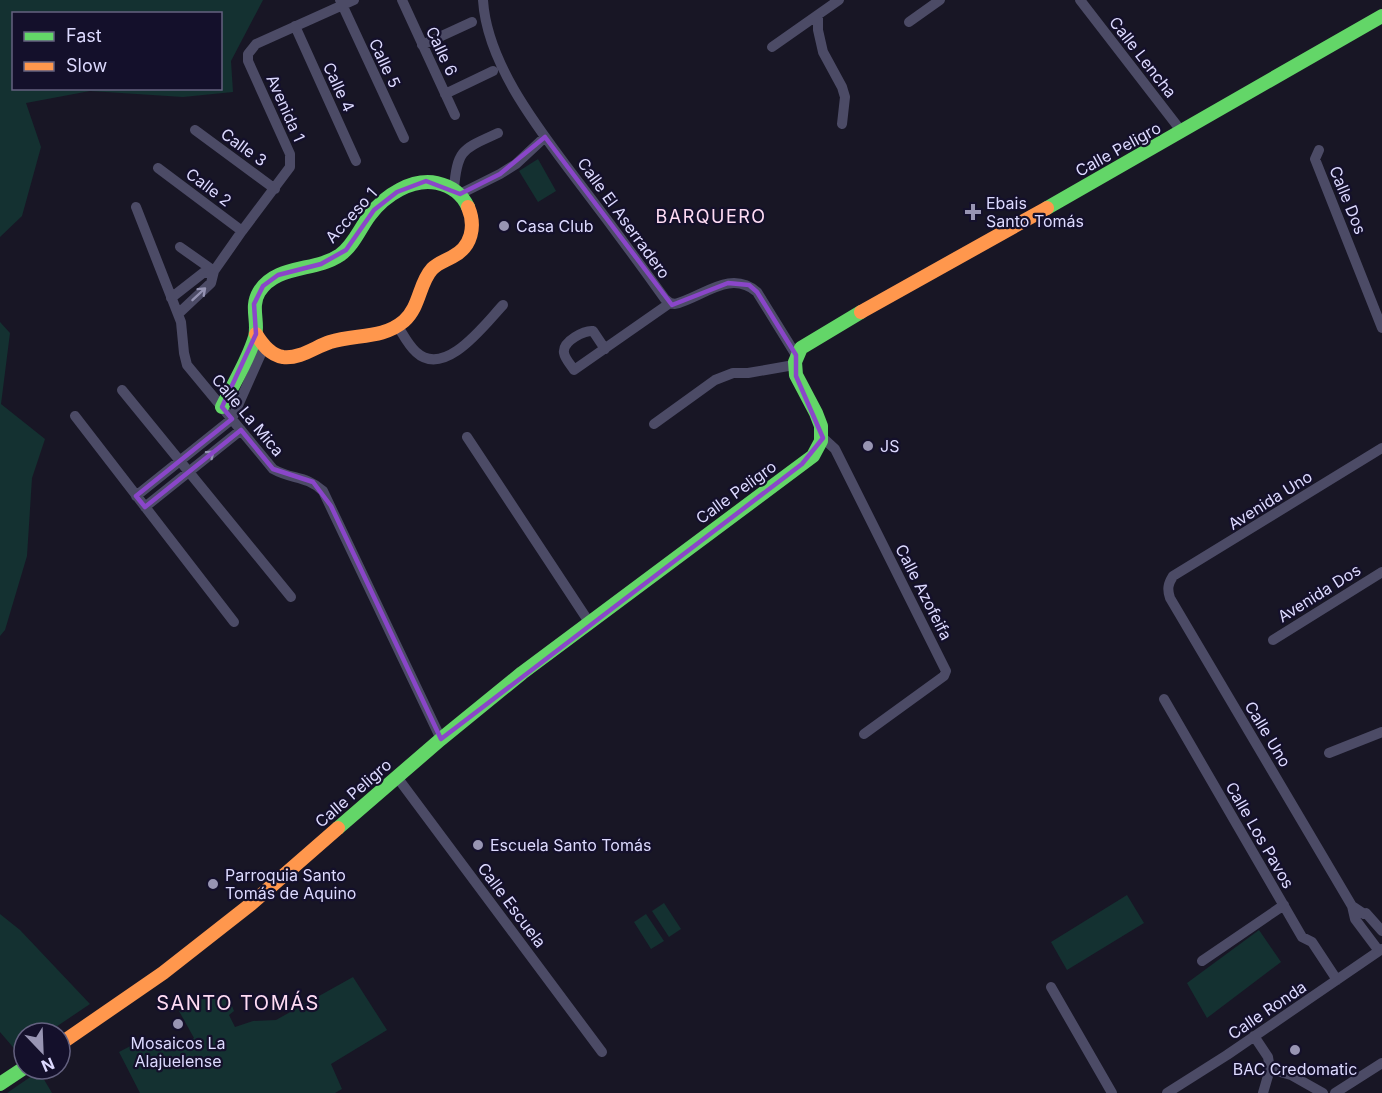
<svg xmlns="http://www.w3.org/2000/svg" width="1382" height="1093" viewBox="0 0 1382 1093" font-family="Inter,sans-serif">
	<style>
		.green { fill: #143131; fill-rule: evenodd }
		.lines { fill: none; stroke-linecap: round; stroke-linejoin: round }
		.street { stroke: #4c4b66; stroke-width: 10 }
		.fast { stroke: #63d668; stroke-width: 14 }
		.slow { stroke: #ff974d; stroke-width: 14 }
		.oneway { stroke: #9492b2 }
		.marked { fill: none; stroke: #8a46c9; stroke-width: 4.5; stroke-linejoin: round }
		.poi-dot { fill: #9895b3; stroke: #14102b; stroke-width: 2 }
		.labels { text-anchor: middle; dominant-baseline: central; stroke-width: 4.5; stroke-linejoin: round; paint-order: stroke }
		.street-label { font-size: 16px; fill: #dddaff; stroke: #14102b }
		.poi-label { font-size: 16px; fill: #dddaff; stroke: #14102b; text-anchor: start }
		.neighbourhood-label { font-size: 18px; letter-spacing: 1.5px; fill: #ffdcf3; stroke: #14102b }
		.quarter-label { font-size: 20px; letter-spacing: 1.5px; fill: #ffdcf3; stroke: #14102b }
	</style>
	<rect width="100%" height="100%" fill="#181625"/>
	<path class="green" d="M0,0H263L231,61L233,92L183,97L90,91L26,103L41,147L22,216L0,237ZM14,14H220V88H14Z
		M538,159L556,191L538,202L519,171Z
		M0,322L10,333L1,404L45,439L32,478L27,556L5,630L0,636Z
		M1127,895L1144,923L1067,970L1051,942Z
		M664,903L681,929L669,937L652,911Z
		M0,914L20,930L90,1004L47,1033H24V1049L18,1053L0,1032Z
		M646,914L664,941L651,949L634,922Z
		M1259,930L1281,962L1207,1018L1187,983Z
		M353,977L387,1030L331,1064L342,1089L335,1093H140L119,1052L142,1040L148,1050L172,1038L178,1047L194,1038L179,1011L192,1001L223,995L232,1006L234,1011L229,1015L235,1027L253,1021L276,1020Z
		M39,1071L52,1093H7Z"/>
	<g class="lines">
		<path class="street" d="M340,0L404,138
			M402,0L455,115
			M483,0C487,66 542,133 580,184C609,222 637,260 665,299L670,303L675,304C703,297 730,269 757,292L796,355
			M1080,0L1182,132
			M818,15V30L823,52L842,87L845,97L842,124
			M909,22L940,0
			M295,26L356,161
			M422,45L472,22
			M772,47L839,0
			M445,94L493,71
			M195,130L275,189
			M1319,150L1315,159L1382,328
			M158,168L242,231
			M454,189C457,149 463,149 498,133
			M460,194L500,174L516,164L545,137
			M136,207L181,322L184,353L187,365L273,469C292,480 306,475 323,491L441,739
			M180,247L214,271
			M171,298L203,273L214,271
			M178,314L211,283L214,271L242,231L290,167V154L248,61V54L256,44L354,0
			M397,325C403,334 408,345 416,352C445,379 485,324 503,305
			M605,349L593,331C585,330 562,341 564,353C565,359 571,365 574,370L670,303
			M122,390L291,597
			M75,416L234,622
			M654,424L715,380L733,373H748L794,365
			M467,437L589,622
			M823,438L835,449L946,671L944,676L864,734
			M136,496L232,419L264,347
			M145,507L241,430
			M1273,640L1382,572
			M1164,699L1302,937L1312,942L1337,980
			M1329,753L1382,732
			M397,777L602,1052
			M1352,906L1364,914L1366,913L1382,931
			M1379,951L1355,919L1352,906L1170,598C1167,589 1168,584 1173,576L1382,448
			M1202,961L1284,905
			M1051,987L1112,1093
			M1254,1036L1268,1057L1270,1069L1263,1093
			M1270,1069L1291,1075L1323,1093
			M1167,1093L1227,1055L1382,949
			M1335,1093L1382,1063"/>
		<path class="fast" d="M1047,208L1382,16
			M222,407C233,384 248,361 255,337C259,322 250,307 259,292C276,264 315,272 340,255C354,245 360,228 370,215C385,195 412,178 437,183C451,186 462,194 468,207
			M338,828L441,739L522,673L813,456L821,441V426L816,413L796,375L795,362L801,348L861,312
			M0,1084L24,1068"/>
		<path class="slow" d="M861,312L1047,208
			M256,334C262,344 270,355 283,357C300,359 315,347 330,342C356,334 383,339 404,321C420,307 419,283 432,269C438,263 445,261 452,257C472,247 476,226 468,207
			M60,1044L163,973L251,904L338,828"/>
	</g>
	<defs><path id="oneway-shaft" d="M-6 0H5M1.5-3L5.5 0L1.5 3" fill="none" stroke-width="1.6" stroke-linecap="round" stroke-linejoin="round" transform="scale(1.5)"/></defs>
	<g class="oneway">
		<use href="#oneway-shaft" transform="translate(199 294) rotate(-43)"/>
		<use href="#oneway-shaft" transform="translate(207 457) rotate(-39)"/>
	</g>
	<path class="marked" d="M545,137L672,305L728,283L749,285L757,292L796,355V376L823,438L802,464L441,739L331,506L313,482L273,469L241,430L145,507L136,496L232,419L222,407L256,334L254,304L263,286L278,275L321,264L346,250L374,210L397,192L426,181L460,194L500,174Z"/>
	<g class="poi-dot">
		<path d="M970 203h6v6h6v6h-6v6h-6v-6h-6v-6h6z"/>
		<circle cx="504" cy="226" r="6"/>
		<circle cx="868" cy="446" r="6"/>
		<circle cx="478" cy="845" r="6"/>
		<circle cx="213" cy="884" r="6"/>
		<circle cx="178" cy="1024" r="6"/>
		<circle cx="1295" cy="1050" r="6"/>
	</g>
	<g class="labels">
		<g class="street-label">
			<text transform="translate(442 51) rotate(65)">Calle 6</text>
			<text transform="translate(1143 57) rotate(52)">Calle Lencha</text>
			<text transform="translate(385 63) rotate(65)">Calle 5</text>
			<text transform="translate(339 87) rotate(65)">Calle 4</text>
			<text transform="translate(286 108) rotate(66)">Avenida 1</text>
			<text transform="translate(244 147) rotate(36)">Calle 3</text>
			<text transform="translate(1118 149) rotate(-29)">Calle Peligro</text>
			<text transform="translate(209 187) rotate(37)">Calle 2</text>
			<text transform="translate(1348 200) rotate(68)">Calle Dos</text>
			<text transform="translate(351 215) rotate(-48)">Acceso 1</text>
			<text transform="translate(624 218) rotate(54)">Calle El Aserradero</text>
			<text transform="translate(248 415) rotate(50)">Calle La Mica</text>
			<text transform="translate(736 492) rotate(-36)">Calle Peligro</text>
			<text transform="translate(1270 500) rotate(-32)">Avenida Uno</text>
			<text transform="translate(924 592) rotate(63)">Calle Azofeifa</text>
			<text transform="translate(1319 593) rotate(-32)">Avenida Dos</text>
			<text transform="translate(1268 734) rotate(59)">Calle Uno</text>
			<text transform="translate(353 793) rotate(-41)">Calle Peligro</text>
			<text transform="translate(1260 835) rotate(60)">Calle Los Pavos</text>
			<text transform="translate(512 905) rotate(53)">Calle Escuela</text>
			<text transform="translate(1267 1010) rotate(-34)">Calle Ronda</text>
		</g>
		<g class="poi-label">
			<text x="986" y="203">Ebais<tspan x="986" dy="18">Santo Tomás</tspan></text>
			<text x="516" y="226">Casa Club</text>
			<text x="880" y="446">JS</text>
			<text x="490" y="845">Escuela Santo Tomás</text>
			<text x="225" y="875">Parroquia Santo<tspan x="225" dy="18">Tomás de Aquino</tspan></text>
			<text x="178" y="1043" text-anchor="middle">Mosaicos La<tspan x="178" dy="18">Alajuelense</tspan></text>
			<text x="1295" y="1069" text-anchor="middle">BAC Credomatic</text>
		</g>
		<g class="neighbourhood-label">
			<text x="711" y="216">BARQUERO</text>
		</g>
		<g class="quarter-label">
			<text x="238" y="1003">SANTO TOMÁS</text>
		</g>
	</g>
	<rect x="12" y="12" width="210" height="78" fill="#14102b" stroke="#646180" stroke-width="1.5"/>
	<rect x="24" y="32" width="30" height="9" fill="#63d668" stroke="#646180" stroke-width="1.5"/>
	<text x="66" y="42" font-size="18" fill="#dddaff">Fast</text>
	<rect x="24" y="62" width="30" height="9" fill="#ff974d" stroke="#646180" stroke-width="1.5"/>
	<text x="66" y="72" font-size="18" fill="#dddaff">Slow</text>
	<g transform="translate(42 1051) rotate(157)"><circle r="28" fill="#14102b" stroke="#646180" stroke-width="1.5"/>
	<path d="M0-4.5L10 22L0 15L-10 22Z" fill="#9895b3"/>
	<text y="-9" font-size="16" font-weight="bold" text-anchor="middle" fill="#dddaff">N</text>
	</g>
</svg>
